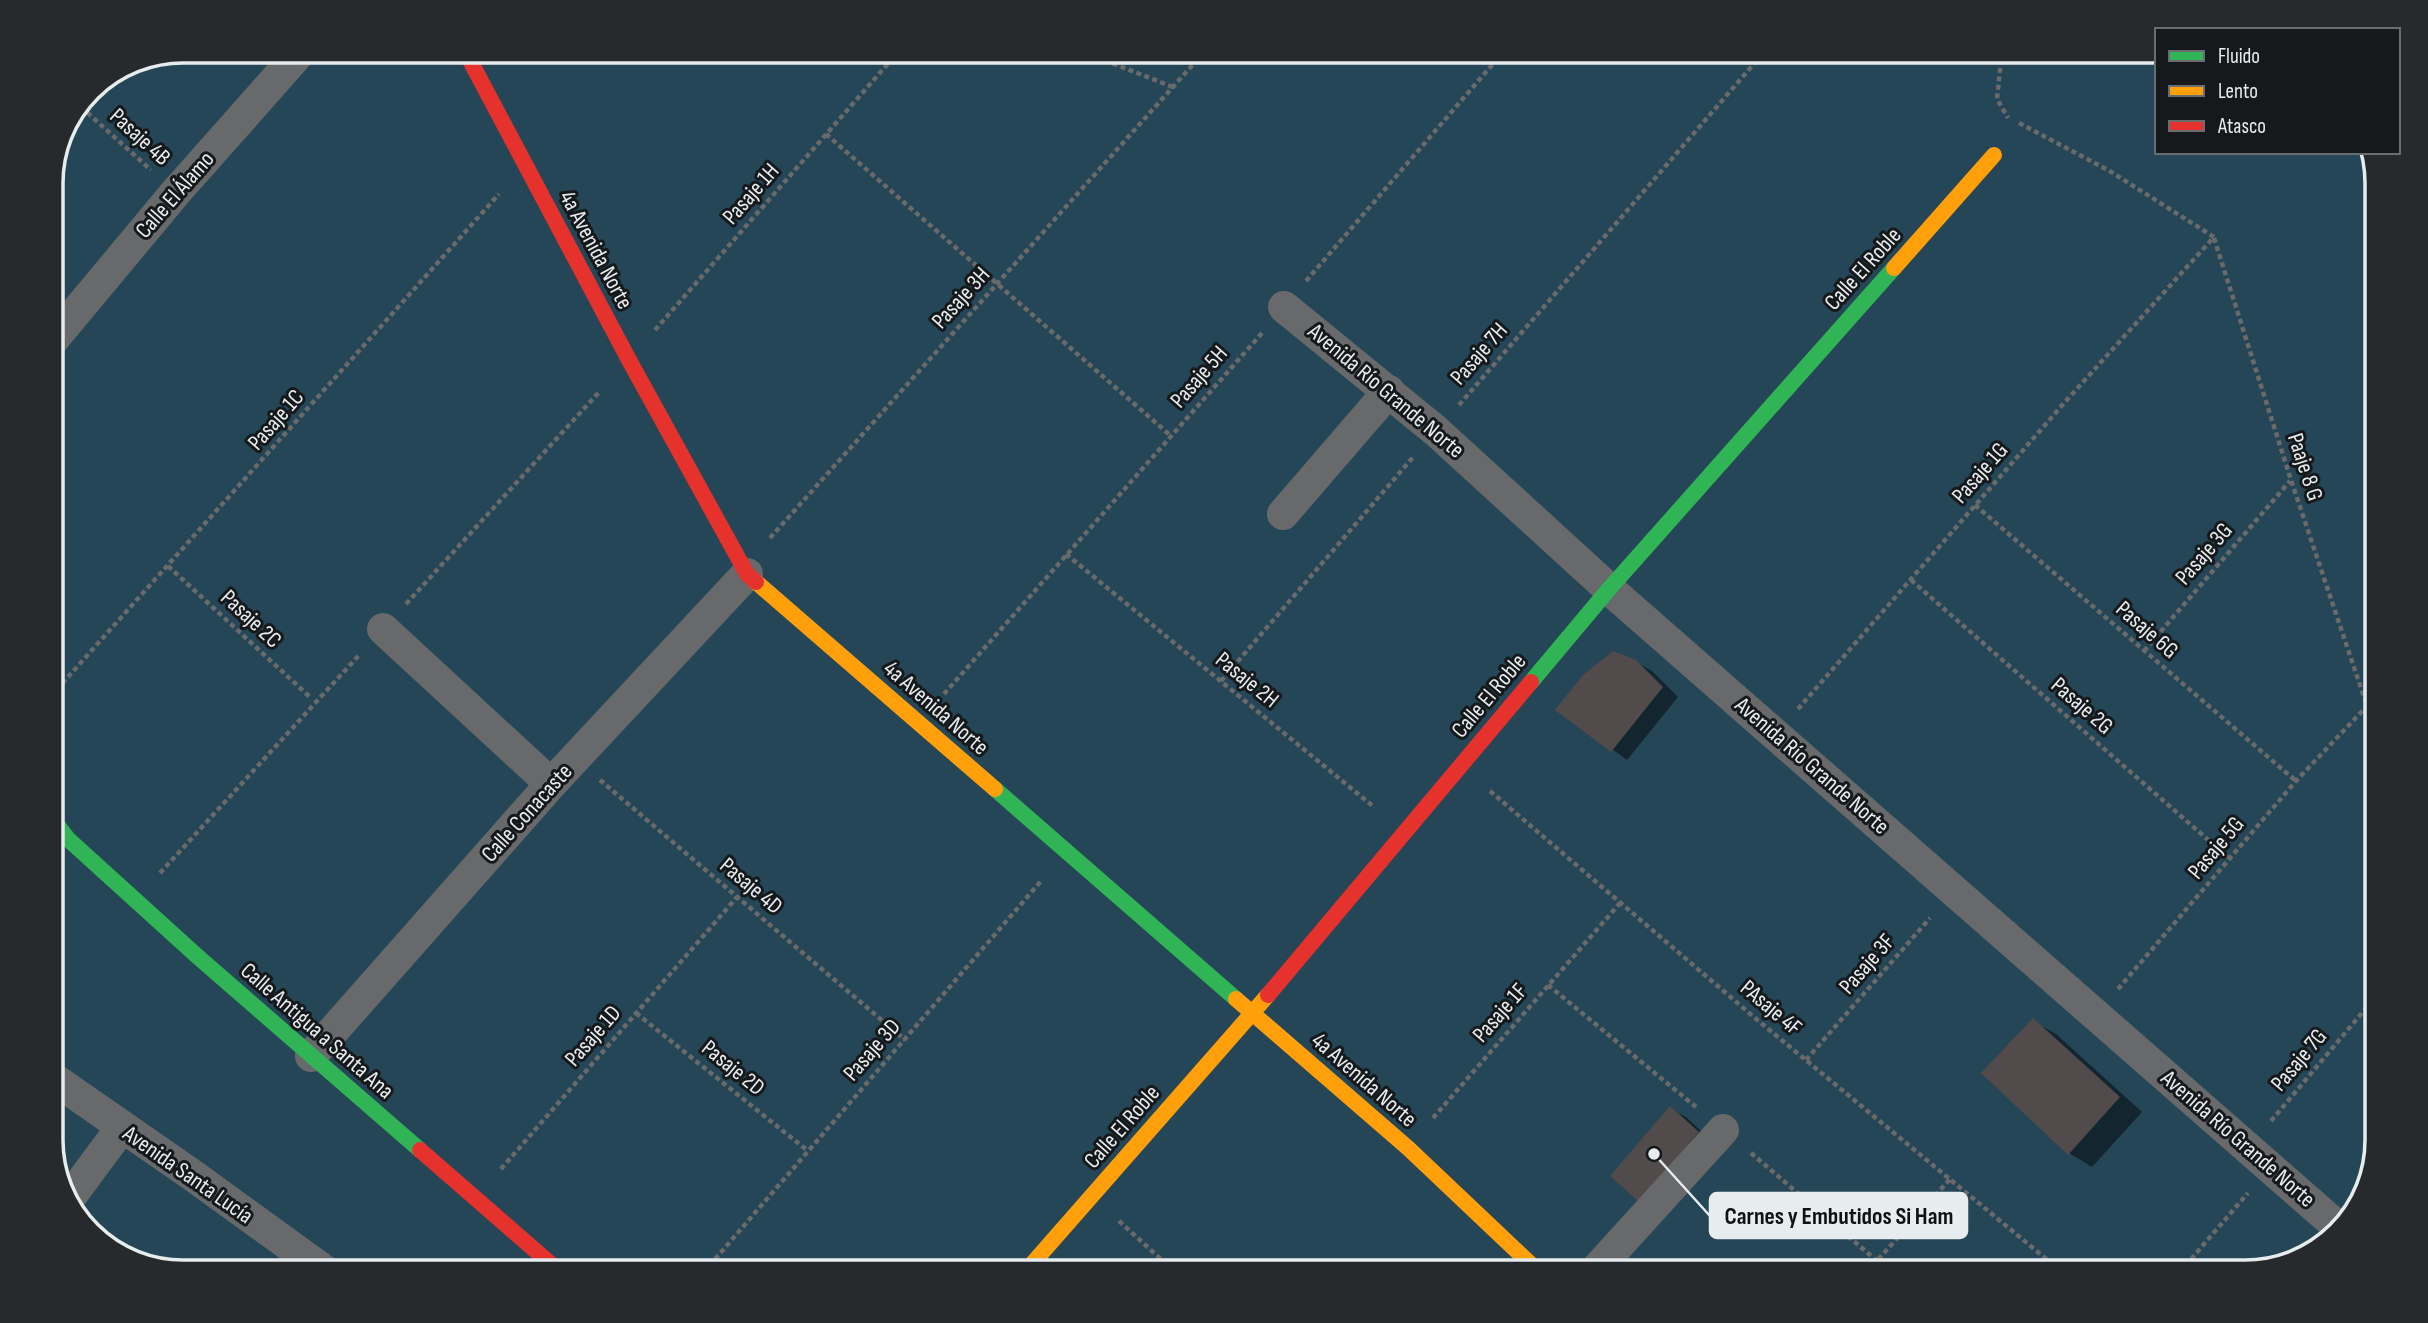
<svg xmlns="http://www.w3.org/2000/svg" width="2428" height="1323" viewBox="0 0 2428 1323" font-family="'Sofia Sans Condensed',sans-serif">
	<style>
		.green { fill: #254656 }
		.shadow { fill: #0007 }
		.building { fill: #524b4b }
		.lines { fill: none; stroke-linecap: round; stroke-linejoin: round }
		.path { stroke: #686a6b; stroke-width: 4.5; stroke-dasharray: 5 3.5; stroke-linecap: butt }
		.street { stroke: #68696a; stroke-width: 32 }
		.fast { stroke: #30b455; stroke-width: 16 }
		.slow { stroke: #ff9f0a; stroke-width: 16 }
		.jam { stroke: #e5322d; stroke-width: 16 }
		.labels { text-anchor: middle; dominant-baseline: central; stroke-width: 6; stroke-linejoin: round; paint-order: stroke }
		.street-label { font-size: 23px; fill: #e7ecef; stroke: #16191b }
		.rim { fill: none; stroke: #e7ecef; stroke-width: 3.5 }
		.leader { fill: none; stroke: #e7ecef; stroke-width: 2.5 }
		.callout-dot { fill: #e7ecef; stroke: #16191b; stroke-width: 2.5 }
		.callout { fill: #e7ecef; stroke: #e7ecef; stroke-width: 2.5 }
		.callout-label { font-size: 24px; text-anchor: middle; font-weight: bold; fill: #111 }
	</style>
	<rect width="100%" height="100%" fill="#2d3133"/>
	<path class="green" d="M183,51H2157V152H2370L2377,174V1140L2363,1199L2312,1254L2246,1272H183L124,1258L73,1213L51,1149V174L90,89L133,61Z"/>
	<path class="shadow" d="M1636,662L1652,671L1678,697L1627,760L1558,710Z
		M2033,1021L2056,1034L2142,1112L2092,1167L2069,1153Z
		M1670,1109L1686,1117L1713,1142L1655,1209Z"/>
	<path class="building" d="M1613,651L1636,660L1663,687L1611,752L1555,710L1583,675Z
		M2033,1018L2120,1097L2068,1155L1981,1073Z
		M1670,1106L1699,1132L1639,1202L1610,1176Z"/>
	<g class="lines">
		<path class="path" d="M1081,51L1173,87
			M2002,51L1997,99L2008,118
			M81,107L151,170
			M2019,123L2108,170L2214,237
			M826,134L1171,436
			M2214,238L2291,480L2367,706L2377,715
			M1306,281L1504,51
			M655,330L899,51
			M1459,405L1765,51
			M1975,505L2296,781
			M770,538L1205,51
			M1066,554L1374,807
			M168,566L311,698
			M1911,580L2230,859
			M406,604L600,391
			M2144,651L2290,481
			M1221,681L1414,456
			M944,694L1262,333
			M51,696L499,194
			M1798,709L2065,402L2214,237
			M600,780L905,1040
			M1490,791L1755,1018L2062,1272
			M160,873L360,654
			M1548,985L1696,1107
			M2118,989L2296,781L2367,706
			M636,1013L808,1151
			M1806,1060L1930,918
			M1433,1118L1620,903
			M2271,1121L2377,995
			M1751,1153L1877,1261
			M501,1169L737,897
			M1119,1221L1175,1272
			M704,1272L1041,881
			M1867,1272L1950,1179
			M2180,1272L2248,1193"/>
		<path class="street" d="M1284,307L1436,431L1609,589L2338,1227
			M51,342L176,192L301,51
			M1283,514L1389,391
			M383,629L551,784
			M311,1056L551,784L747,574
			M51,1077L195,1177L326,1272
			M68,1200L122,1127
			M1594,1272L1723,1130"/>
		<path class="fast" d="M1531,682L1609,589L1894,268
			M995,789L1236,999
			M51,817L68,839L197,956L420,1150"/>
		<path class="slow" d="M1894,268L1994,155
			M756,582L995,789
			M1236,999L1408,1148L1539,1272
			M1025,1272L1268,995"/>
		<path class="jam" d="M465,51L629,360L747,574L756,582
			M1268,995L1531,682
			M420,1150L560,1272"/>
	</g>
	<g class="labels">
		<g class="street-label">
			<text transform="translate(140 137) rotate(42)">Pasaje 4B</text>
			<text transform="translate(751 194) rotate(-49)">Pasaje 1H</text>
			<text transform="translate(175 195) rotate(-49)">Calle El Álamo</text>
			<text transform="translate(596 250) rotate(62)">4a Avenida Norte</text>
			<text transform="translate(1863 269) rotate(-48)">Calle El Roble</text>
			<text transform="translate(961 298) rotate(-48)">Pasaje 3H</text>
			<text transform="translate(1479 354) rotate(-49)">Pasaje 7H</text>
			<text transform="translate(1199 377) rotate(-49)">Pasaje 5H</text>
			<text transform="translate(1386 391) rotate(40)">Avenida Río Grande Norte</text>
			<text transform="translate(276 420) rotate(-49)">Pasaje 1C</text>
			<text transform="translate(2305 467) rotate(72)">Paaje 8 G</text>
			<text transform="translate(1980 473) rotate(-49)">Pasaje 1G</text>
			<text transform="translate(2204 554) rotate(-49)">Pasaje 3G</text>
			<text transform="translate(251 619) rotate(43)">Pasaje 2C</text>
			<text transform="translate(2147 630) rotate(41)">Pasaje 6G</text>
			<text transform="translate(1247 680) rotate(39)">Pasaje 2H</text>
			<text transform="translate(1489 696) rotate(-50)">Calle El Roble</text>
			<text transform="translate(2082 706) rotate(41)">Pasaje 2G</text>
			<text transform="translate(936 708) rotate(41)">4a Avenida Norte</text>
			<text transform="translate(1812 766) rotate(41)">Avenida Río Grande Norte</text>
			<text transform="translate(527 813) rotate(-48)">Calle Conacaste</text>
			<text transform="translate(2216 848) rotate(-50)">Pasaje 5G</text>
			<text transform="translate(751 886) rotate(40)">Pasaje 4D</text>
			<text transform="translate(1867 964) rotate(-49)">Pasaje 3F</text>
			<text transform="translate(1771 1008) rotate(40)">PAsaje 4F</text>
			<text transform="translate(1500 1013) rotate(-49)">Pasaje 1F</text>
			<text transform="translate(317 1031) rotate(41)">Calle Antigua a Santa Ana</text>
			<text transform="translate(593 1036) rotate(-49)">Pasaje 1D</text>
			<text transform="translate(872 1050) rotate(-49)">Pasaje 3D</text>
			<text transform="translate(2299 1060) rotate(-50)">Pasaje 7G</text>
			<text transform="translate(733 1068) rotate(39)">Pasaje 2D</text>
			<text transform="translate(1364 1080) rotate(41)">4a Avenida Norte</text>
			<text transform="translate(1122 1127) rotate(-49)">Calle El Roble</text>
			<text transform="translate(2238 1139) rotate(41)">Avenida Río Grande Norte</text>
			<text transform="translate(188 1175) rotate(35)">Avenida Santa Lucía</text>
		</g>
	</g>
	<path d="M0 0H2428V1323H0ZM183 63H2245A120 120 0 0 1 2365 183V1140A120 120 0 0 1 2245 1260H183A120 120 0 0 1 63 1140V183A120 120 0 0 1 183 63Z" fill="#272a2c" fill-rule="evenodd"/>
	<path class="rim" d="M183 63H2245A120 120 0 0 1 2365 183V1140A120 120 0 0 1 2245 1260H183A120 120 0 0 1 63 1140V183A120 120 0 0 1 183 63Z"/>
	<path class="leader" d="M1654 1154L1710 1216"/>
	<circle class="callout-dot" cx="1654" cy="1154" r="7"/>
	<rect class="callout" x="1710" y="1193" width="257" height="45" rx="7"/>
	<g class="callout-label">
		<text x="1839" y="1224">Carnes y Embutidos Si Ham</text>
	</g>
	<rect x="2155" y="28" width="245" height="126" fill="#16191b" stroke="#6a6d70" stroke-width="2"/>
	<rect x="2169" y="51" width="35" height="10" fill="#30b455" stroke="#6a6d70" stroke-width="2"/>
	<text x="2218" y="63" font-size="21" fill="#e7ecef">Fluido</text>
	<rect x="2169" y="86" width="35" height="10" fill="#ff9f0a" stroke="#6a6d70" stroke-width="2"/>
	<text x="2218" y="98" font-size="21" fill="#e7ecef">Lento</text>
	<rect x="2169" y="121" width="35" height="10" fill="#e5322d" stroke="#6a6d70" stroke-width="2"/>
	<text x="2218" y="133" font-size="21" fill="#e7ecef">Atasco</text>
</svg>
